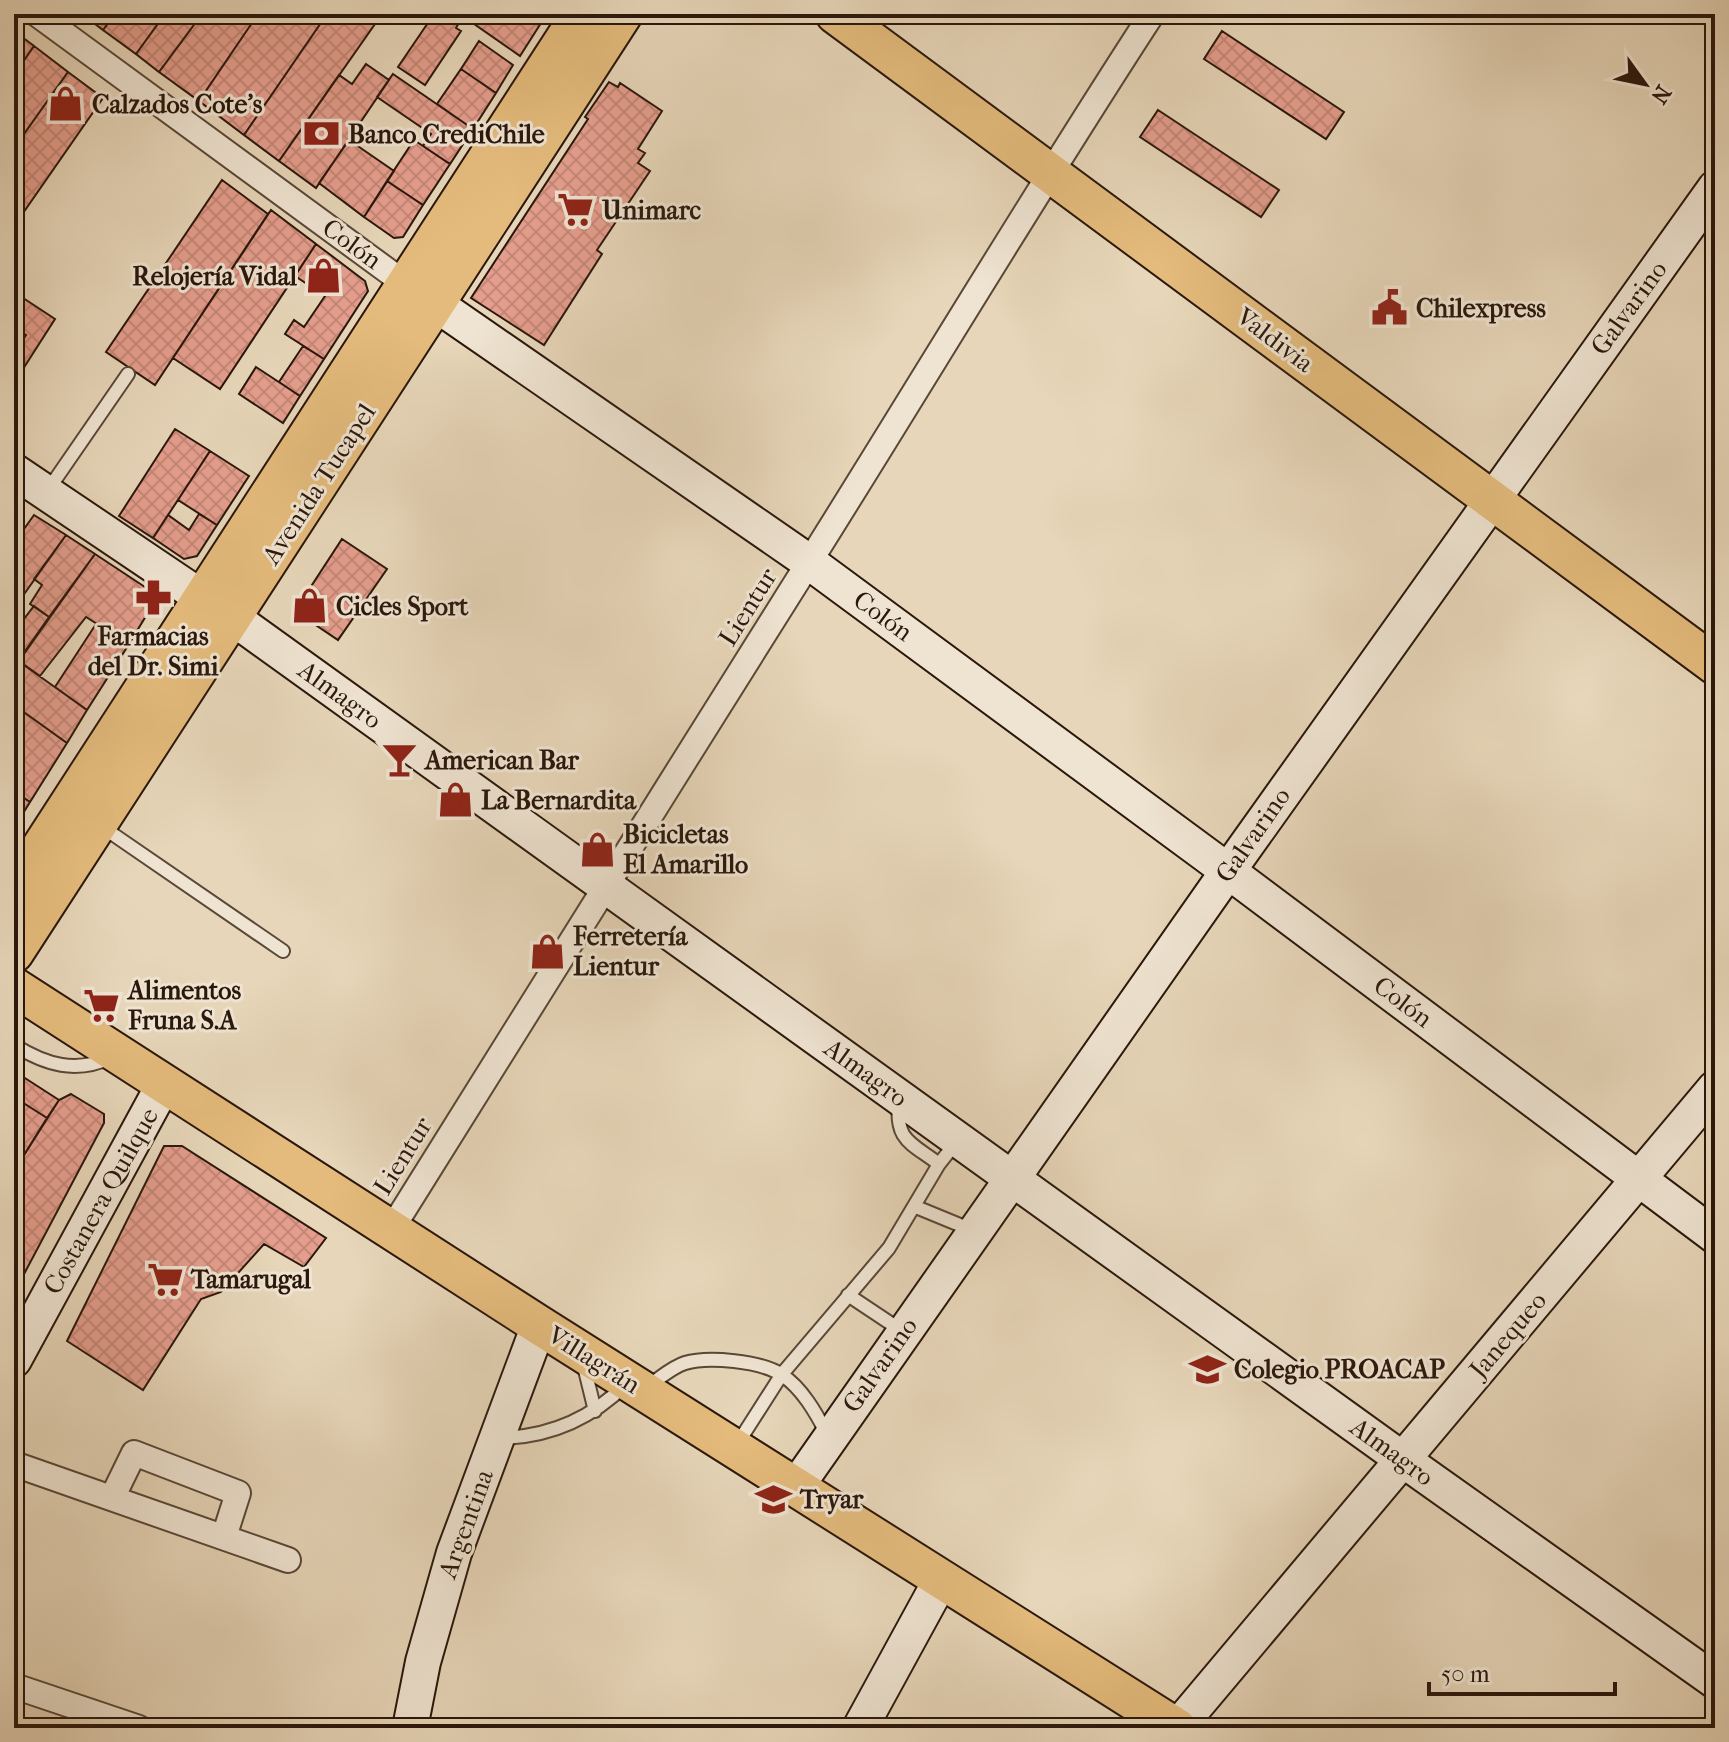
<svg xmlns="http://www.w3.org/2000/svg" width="1729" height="1742" viewBox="0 0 1729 1742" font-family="'IM FELL French Canon',serif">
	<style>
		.building { fill: url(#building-cross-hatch); stroke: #2a170c; stroke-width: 2 }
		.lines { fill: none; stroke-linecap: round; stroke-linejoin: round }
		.lane-casing { stroke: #594737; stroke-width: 16 }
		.street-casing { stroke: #594737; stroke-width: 28 }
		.secondary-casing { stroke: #2a170c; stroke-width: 38 }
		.primary-casing { stroke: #2a170c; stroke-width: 42 }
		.lane { stroke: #efe4d2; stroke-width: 12 }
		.street { stroke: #efe4d2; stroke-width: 24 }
		.secondary { stroke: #efe4d2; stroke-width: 34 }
		.primary { stroke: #e4bb7c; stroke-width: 38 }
		.labels { text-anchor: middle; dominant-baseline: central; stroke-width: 6; stroke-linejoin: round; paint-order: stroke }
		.poi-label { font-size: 26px; font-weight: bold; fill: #2a170c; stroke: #efe4d2; text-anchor: start }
		.street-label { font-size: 26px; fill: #2a170c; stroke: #efe4d2 }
	</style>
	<defs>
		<pattern id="building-cross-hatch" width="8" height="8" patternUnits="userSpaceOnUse" patternTransform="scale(2)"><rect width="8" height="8" fill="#e59e8d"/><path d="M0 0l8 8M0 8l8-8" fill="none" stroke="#c58778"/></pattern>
	</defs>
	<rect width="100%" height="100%" fill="#e7d6b9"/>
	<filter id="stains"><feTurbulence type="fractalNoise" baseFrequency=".0025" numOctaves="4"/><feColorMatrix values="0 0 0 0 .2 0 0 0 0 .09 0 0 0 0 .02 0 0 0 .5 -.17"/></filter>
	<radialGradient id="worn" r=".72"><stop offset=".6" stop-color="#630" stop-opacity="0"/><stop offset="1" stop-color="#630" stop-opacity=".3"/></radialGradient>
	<path class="building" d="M82,14H115L103,30Z
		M115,14H165L136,54L103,30Z
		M165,14H202L159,72L136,54Z
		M202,14H258L199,101L159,72Z
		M258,14H327L244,135L199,101Z
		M327,14H382L279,161L244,135Z
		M434,14H459L463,16L456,28L461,31L425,85L398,67Z
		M471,14H528L541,23L520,56L467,19Z
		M14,31L34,46L14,75Z
		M1222,31L1344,112L1326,139L1204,59Z
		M479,41L513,65L496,93L461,69Z
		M34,46L68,72L14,148V75Z
		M366,64L389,80L316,188L279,161L339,75L352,84Z
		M461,69L496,93L473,129L437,104Z
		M68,72L103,98L14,226V148Z
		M393,74L473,129L450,164L423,146L431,134L377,97Z
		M609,82L618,87L620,83L662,111L638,149L645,153L638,163L650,171L597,250L602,254L544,345L471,298L588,119L585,117Z
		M1158,110L1279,190L1261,217L1140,137Z
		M349,140L394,171L364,217L319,183Z
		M414,140L450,164L423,205L387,181Z
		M222,180L268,214L155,385L106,352Z
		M387,181L423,205L403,237L394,238L364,217Z
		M271,210L316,244L220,389L173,358Z
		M316,244L365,281L368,291L324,359L285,334L294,320L304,327L325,296L295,276Z
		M14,292L55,319L14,383V354L26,335L14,327Z
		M303,346L324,359L300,396L279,382Z
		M256,367L300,396L283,423L239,394Z
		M175,429L210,451L153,538L119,516Z
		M210,451L249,476L217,525L178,500Z
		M199,514L217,525L197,556L184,559L153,538L168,515L189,530Z
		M34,515L66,535L15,607L14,543Z
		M66,535L95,554L49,617L30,604L42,585L34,579Z
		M342,539L387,569L338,640L295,611Z
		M95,554L154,593L155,601L129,644L86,617L40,676L19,661Z
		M34,606L49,617L23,654L14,648V632Z
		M96,624L129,644L87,710L55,687Z
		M14,658L87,710L67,743L14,705Z
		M14,705L67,743L30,802L14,791Z
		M14,791L30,802L14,828Z
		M14,1071L59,1100L47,1118L14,1097Z
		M71,1094L104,1114V1123L14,1293V1171L59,1100Z
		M14,1097L47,1118L14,1171Z
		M164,1146H182L326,1238L304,1267L264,1244L221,1292L201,1299L143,1390L67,1341Z"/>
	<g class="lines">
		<defs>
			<path id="lane" d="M48,490L128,374
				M101,826L283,951
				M14,1045C46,1065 76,1074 112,1057
				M899,1101C895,1141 910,1142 939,1164L958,1140
				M916,1207L972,1230
				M848,1295L902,1331
				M583,1362L595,1411
				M648,1386C659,1379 672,1367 685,1363C708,1356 761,1361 782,1375C802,1388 816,1413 827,1434
				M500,1438C550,1437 591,1419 626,1384
				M736,1446L782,1374L889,1248L939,1164"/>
			<path id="street" d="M37,14L407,285
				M391,1230C529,1007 669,786 808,564C923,381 1034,195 1152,14
				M14,1464L288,1560
				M112,1498L134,1453L238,1493L224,1537
				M14,1686L139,1728"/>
			<path id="secondary" d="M414,289L809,562L1228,871L1715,1236
				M14,471L247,628L1402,1459L1715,1681
				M14,1360L164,1084
				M796,1487L1228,871L1715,188
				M410,1728L423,1662L454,1553L539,1325
				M860,1728L942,1578
				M1177,1728L1715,1088"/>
			<path id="primary" d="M835,14L1715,665
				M14,889L581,14
				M14,953L623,14
				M14,987L539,1325L1177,1728"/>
		</defs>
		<use href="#lane" class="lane-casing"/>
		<use href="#street" class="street-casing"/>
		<use href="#secondary" class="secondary-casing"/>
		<use href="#primary" class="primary-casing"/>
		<use href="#lane" class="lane"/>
		<use href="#street" class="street"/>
		<use href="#secondary" class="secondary"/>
		<use href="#primary" class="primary"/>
	</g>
	<defs>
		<symbol id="shop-bare" viewBox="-9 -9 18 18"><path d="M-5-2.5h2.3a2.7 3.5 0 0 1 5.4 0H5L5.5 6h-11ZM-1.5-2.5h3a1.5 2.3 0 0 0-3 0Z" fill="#8f2418" stroke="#efe4d2" stroke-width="2.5" paint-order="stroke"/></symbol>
		<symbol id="bank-bare" viewBox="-9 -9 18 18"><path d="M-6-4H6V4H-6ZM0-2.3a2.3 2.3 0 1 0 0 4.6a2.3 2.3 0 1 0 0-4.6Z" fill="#8f2418" stroke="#efe4d2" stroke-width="2.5" paint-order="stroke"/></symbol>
		<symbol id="supermarket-bare" viewBox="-9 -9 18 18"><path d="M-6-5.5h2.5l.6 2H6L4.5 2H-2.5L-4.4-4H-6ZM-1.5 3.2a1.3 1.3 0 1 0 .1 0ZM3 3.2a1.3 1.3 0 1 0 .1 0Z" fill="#8f2418" stroke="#efe4d2" stroke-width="2.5" paint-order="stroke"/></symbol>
		<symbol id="civic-bare" viewBox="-9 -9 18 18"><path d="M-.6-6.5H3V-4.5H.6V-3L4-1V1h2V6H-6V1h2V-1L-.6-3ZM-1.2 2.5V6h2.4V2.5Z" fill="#8f2418" stroke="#efe4d2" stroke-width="2.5" paint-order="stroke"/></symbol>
		<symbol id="pharmacy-bare" viewBox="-9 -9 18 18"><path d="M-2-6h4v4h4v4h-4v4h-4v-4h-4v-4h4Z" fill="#8f2418" stroke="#efe4d2" stroke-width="2.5" paint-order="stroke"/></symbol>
		<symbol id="bar-bare" viewBox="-9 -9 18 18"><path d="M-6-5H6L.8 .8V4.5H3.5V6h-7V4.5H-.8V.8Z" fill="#8f2418" stroke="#efe4d2" stroke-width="2.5" paint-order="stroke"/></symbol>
		<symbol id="school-bare" viewBox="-9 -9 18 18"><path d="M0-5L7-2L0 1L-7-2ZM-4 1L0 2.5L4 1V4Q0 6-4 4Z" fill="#8f2418" stroke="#efe4d2" stroke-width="2.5" paint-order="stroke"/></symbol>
	</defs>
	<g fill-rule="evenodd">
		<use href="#shop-bare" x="40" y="78" width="51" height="51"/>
		<use href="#bank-bare" x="296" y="108" width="51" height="51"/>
		<use href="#supermarket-bare" x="550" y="184" width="51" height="51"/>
		<use href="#shop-bare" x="298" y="250" width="51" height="51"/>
		<use href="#civic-bare" x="1364" y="282" width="51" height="51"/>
		<use href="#pharmacy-bare" x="128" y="572" width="51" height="51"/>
		<use href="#shop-bare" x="284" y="580" width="51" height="51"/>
		<use href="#bar-bare" x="374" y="734" width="51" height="51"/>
		<use href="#shop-bare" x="430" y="774" width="51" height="51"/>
		<use href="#shop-bare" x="572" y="824" width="51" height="51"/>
		<use href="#shop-bare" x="522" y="926" width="51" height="51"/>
		<use href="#supermarket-bare" x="76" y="980" width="51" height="51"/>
		<use href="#supermarket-bare" x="140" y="1254" width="51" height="51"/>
		<use href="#school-bare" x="1182" y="1344" width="51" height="51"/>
		<use href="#school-bare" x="748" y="1474" width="51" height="51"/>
	</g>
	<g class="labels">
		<g class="poi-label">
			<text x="92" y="104">Calzados Cote's</text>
			<text x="348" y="134">Banco CrediChile</text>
			<text x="602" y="210">Unimarc</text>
			<text x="297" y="276" text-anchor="end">Relojería Vidal</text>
			<text x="1416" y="308">Chilexpress</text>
			<text x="336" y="606">Cicles Sport</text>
			<text x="153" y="636" text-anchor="middle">Farmacias<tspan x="153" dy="30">del Dr. Simi</tspan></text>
			<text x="425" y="760">American Bar</text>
			<text x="481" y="800">La Bernardita</text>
			<text x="623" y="834">Bicicletas<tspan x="623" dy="30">El Amarillo</tspan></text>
			<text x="573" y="936">Ferretería<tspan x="573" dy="30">Lientur</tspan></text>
			<text x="128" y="990">Alimentos<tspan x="128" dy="30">Fruna S.A</tspan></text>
			<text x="191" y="1279">Tamarugal</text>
			<text x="1234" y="1369">Colegio PROACAP</text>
			<text x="800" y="1499">Tryar</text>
		</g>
		<g class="street-label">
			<text transform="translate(352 244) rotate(36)">Colón</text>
			<text transform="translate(1629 308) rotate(-54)">Galvarino</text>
			<text transform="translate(1275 340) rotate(37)">Valdivia</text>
			<text transform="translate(319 484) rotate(-57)">Avenida Tucapel</text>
			<text transform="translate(748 607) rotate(-58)">Lientur</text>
			<text transform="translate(883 616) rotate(36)">Colón</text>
			<text transform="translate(340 695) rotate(36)">Almagro</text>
			<text transform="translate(1253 835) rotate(-55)">Galvarino</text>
			<text transform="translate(1403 1002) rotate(37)">Colón</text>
			<text transform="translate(866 1073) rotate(36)">Almagro</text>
			<text transform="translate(403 1156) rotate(-58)">Lientur</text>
			<text transform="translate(101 1201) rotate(-61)">Costanera Quilque</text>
			<text transform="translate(1508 1335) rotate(-50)">Janequeo</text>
			<text transform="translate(594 1360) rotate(32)">Villagrán</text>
			<text transform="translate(880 1365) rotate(-55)">Galvarino</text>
			<text transform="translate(1392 1452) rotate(36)">Almagro</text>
			<text transform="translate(466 1524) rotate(-70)">Argentina</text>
		</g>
	</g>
	<rect width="1729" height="1742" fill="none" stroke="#e7d6b9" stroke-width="48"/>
	<rect x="16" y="16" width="1697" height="1710" fill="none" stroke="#2a170c" stroke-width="4"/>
	<rect x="24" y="24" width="1681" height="1694" fill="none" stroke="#2a170c" stroke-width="2"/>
	<g transform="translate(1645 84) rotate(123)" stroke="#efe4d2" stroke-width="6" paint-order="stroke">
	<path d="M0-6L14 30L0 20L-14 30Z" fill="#2a170c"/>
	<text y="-12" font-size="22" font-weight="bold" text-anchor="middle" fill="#2a170c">N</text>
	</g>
	<path d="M1429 1682v12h186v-12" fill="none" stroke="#2a170c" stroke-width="4"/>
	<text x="1441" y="1682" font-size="24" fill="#2a170c" stroke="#efe4d2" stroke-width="6" paint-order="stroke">50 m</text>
	<rect width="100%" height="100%" filter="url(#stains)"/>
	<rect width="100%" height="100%" fill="url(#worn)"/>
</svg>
